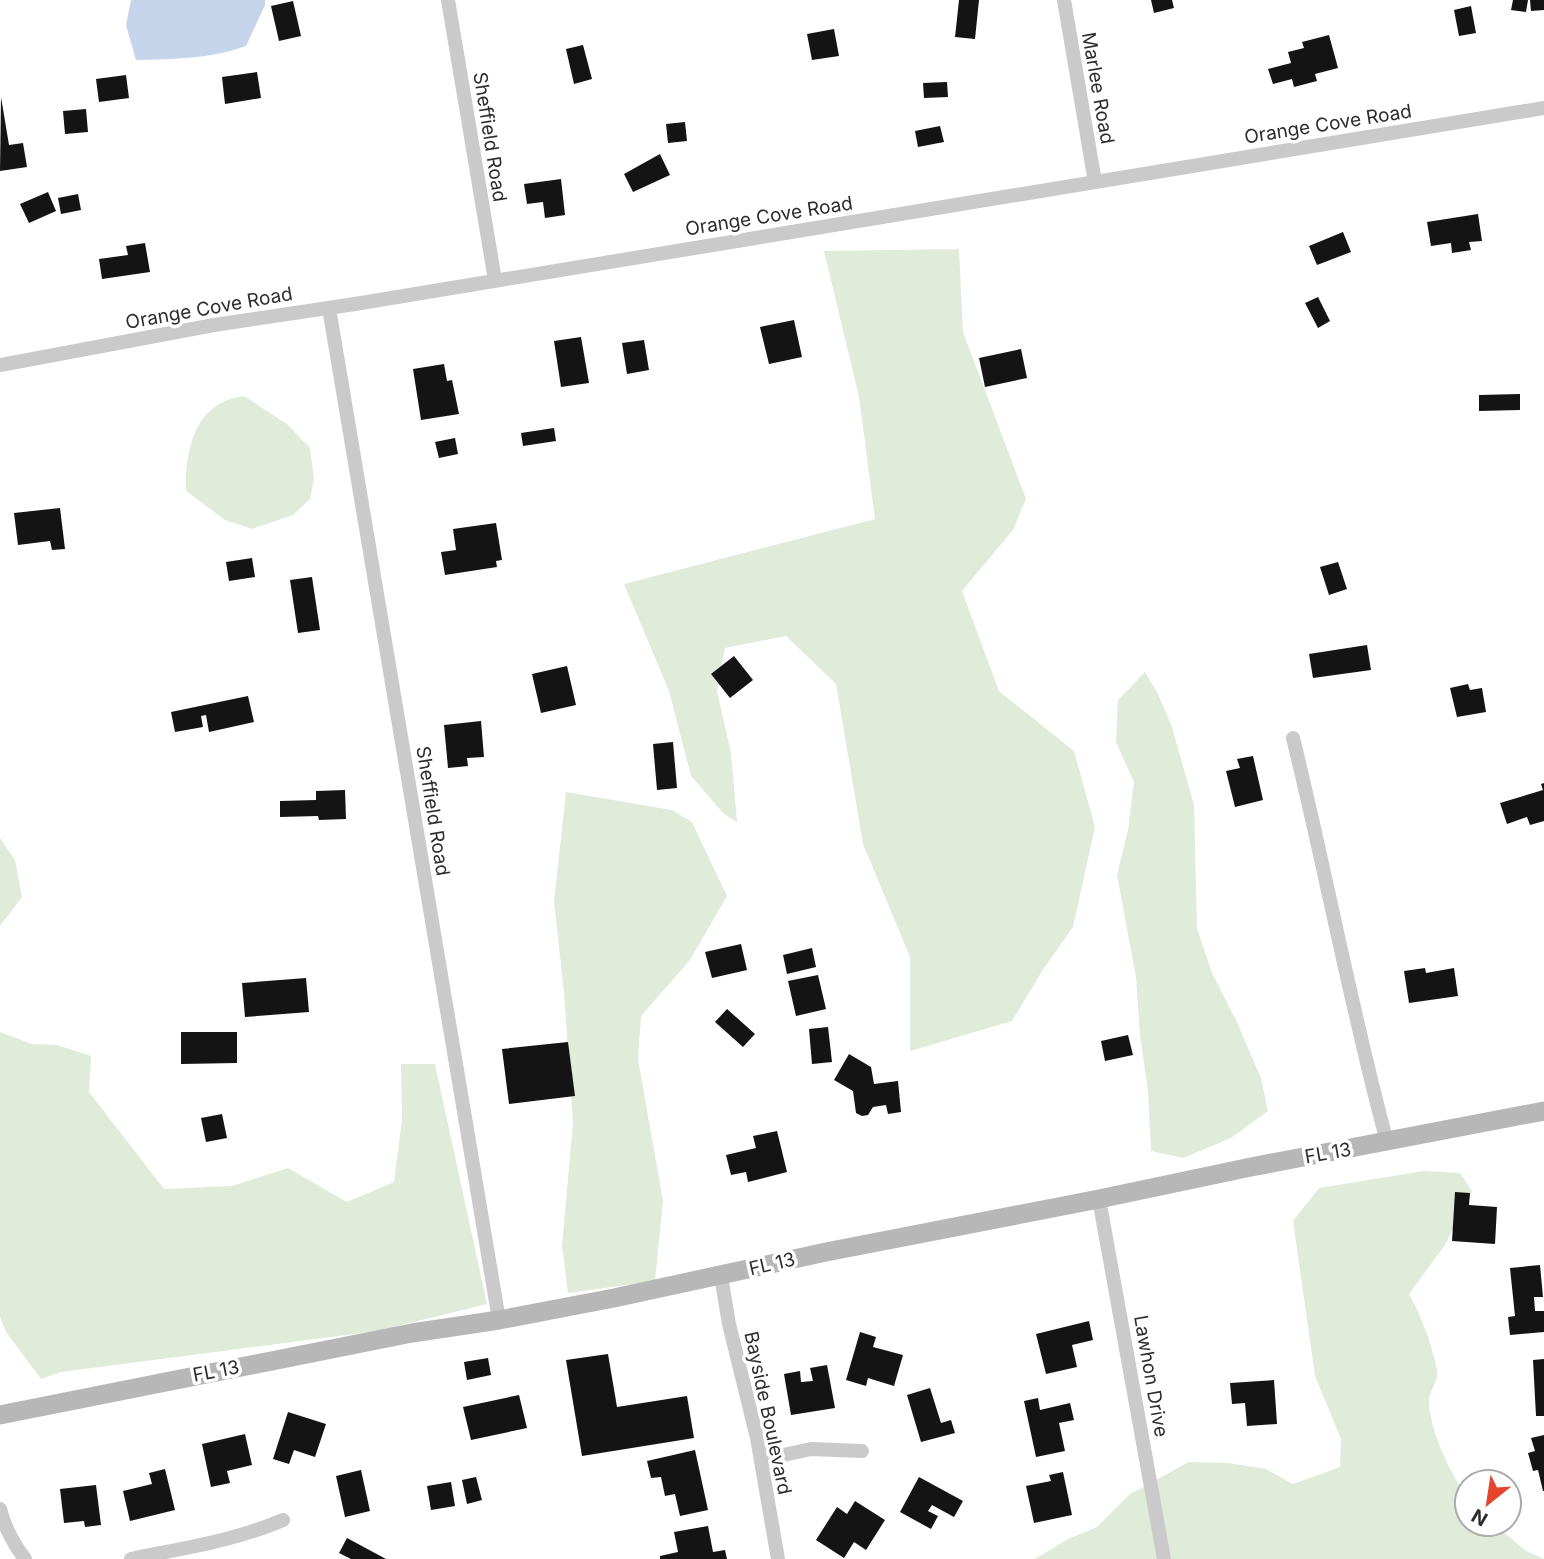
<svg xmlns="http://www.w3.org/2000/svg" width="1544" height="1559" viewBox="0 0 1544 1559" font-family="Inter,sans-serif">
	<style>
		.green { fill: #e0ebda }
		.water { fill: #c6d5eb }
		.building { fill: #141414 }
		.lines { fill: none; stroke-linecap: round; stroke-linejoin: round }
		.minor { stroke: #cacaca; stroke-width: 14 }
		.secondary { stroke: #b7b7b7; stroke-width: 19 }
		.labels { text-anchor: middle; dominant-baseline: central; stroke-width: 7; stroke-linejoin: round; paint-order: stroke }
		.street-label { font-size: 19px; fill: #2d2d2d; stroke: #fff }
	</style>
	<rect width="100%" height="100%" fill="#fff"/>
	<path class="green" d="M959,249L963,332L1026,499L1013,530L962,591L999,691L1074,751L1095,827L1073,927L1044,968L1012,1021L910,1051V957L863,844L836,684L786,636L725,648L717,691L731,753L737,822L724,814L691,776L669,691L624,584L875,519L859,397L824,251Z
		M244,396L287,424L310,448L314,479L310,499L293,515L252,529L225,520L186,491C185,449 195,402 244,396Z
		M1145,672L1158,694L1172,727L1194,805L1197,928L1212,973L1236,1020L1261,1078L1268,1111L1231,1138L1183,1158L1151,1151L1148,1091L1140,1035L1136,977L1117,875L1128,830L1134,782L1116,742L1118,700Z
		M566,792L672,810L692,822L727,896L690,960L641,1016L638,1059L663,1201L655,1281L568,1293L562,1246L573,1123L564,993L554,901Z
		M0,838L15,860L22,897L0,926Z
		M0,1032L32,1044L57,1045L91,1056L89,1092L164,1189L232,1186L288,1168L347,1202L394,1182L402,1119L401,1064H435L487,1304L377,1331L61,1372L41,1379L6,1332L0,1317Z
		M1424,1171L1460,1173L1472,1191L1445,1245L1409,1294C1421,1315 1433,1347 1437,1370C1439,1381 1429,1391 1429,1401C1429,1427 1450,1475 1467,1495V1524H1494L1526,1551L1544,1559H1035L1068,1539L1097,1527L1130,1494L1189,1462L1229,1463L1266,1469L1293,1484L1340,1467L1341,1439L1315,1376L1293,1221L1319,1188Z"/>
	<path class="water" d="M131,0H265V5L246,46C210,59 174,59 136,60L126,25Z"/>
	<path class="building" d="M959,0H979L975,39L955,37Z
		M1151,0H1172L1174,8L1154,13Z
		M1513,0H1528L1526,12L1511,10Z
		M1530,0H1544V10L1531,11Z
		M293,1L301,36L279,41L271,6Z
		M1471,6L1476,33L1459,36L1454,10Z
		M834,29L839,56L812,60L807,34Z
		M1329,35L1338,68L1315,74L1317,81L1294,87L1292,79L1273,84L1268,69L1291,63L1288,52L1304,48L1302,42Z
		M583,45L592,79L574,84L566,49Z
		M257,72L261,98L225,104L222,77Z
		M126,75L129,98L99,102L96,79Z
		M947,82L948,97L924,98L923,83Z
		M1,97L9,145L23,143L27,167L0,171Z
		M86,109L88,132L65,134L63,111Z
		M685,122L687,141L668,143L666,124Z
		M940,126L944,142L918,147L915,131Z
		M660,154L670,175L633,192L624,174Z
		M561,179L565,215L545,218L543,202L527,204L524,184Z
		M48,192L56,211L29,223L20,204Z
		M78,194L81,210L61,214L58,198Z
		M1478,214L1482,241L1469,242L1471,250L1452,253L1451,243L1431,246L1427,222Z
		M1343,232L1351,252L1317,265L1309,246Z
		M145,243L150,272L102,279L99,259L128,255L126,246Z
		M1318,297L1330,321L1318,328L1305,303Z
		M794,320L802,357L769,364L760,327Z
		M581,337L589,383L561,387L554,341Z
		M644,340L649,370L627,374L622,343Z
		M1021,349L1027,378L985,387L979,358Z
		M444,364L447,381L452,380L459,414L421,420L413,369Z
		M1520,394V410L1479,411V395Z
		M554,428L556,441L523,446L521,433Z
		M455,438L458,454L439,458L435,442Z
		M60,508L65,549L52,550L50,541L18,545L14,513Z
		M496,523L502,560L496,561L497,567L445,575L441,552L456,550L453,529Z
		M252,558L255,577L229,581L226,562Z
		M1338,562L1347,589L1329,595L1320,567Z
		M312,577L320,630L298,633L290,580Z
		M1367,645L1371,670L1313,678L1309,654Z
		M734,656L753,680L730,698L711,674Z
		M567,666L576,705L541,713L532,674Z
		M1468,684L1470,690L1482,688L1486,712L1457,717L1450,688Z
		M248,696L254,722L209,732L206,715L201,716L203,727L175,732L171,712Z
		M481,721L484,757L467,758L468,766L448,768L444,725Z
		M673,742L677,788L657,790L653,744Z
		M1253,756L1263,800L1235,807L1226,771L1240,768L1237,759Z
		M1544,783V821L1530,825L1527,817L1507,824L1500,803L1543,790L1541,784Z
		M345,790L346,819L319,820L318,816L280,817V801L316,800V791Z
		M741,944L747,970L712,978L705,952Z
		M812,948L816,967L787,974L783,955Z
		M1425,968L1426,973L1454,968L1458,996L1409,1003L1404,971Z
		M818,975L826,1009L796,1016L788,981Z
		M306,978L309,1012L245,1017L242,983Z
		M727,1009L755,1034L743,1047L715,1022Z
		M828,1027L832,1062L812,1064L809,1029Z
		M181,1032H237V1063L181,1064Z
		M1128,1035L1133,1055L1105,1061L1101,1041Z
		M568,1042L575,1096L509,1104L502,1049Z
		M849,1054L871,1067L874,1084L898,1081L901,1112L888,1114L886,1105L873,1107L868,1115L862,1116L856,1113L853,1091L834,1080Z
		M222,1114L227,1138L206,1142L201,1118Z
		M777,1131L787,1172L748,1182L746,1172L731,1175L726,1155L756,1148L753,1136Z
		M1455,1192L1470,1193L1469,1205L1497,1207L1495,1244L1452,1241Z
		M1540,1265L1543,1297H1534L1535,1311H1544V1332L1510,1335L1508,1317L1515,1316L1510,1268Z
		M1089,1321L1093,1340L1072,1345L1077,1367L1046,1374L1036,1334Z
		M860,1332L876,1337L873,1347L903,1355L894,1386L868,1378L866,1386L846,1380Z
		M608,1354L617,1407L687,1396L694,1438L582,1456L566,1360Z
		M488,1358L491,1375L467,1380L464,1362Z
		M1544,1359V1416H1536L1533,1360Z
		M827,1365L835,1408L791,1415L784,1374L800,1371L801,1382L813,1381L810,1368Z
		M1274,1380L1277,1424L1247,1426L1245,1403L1232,1404L1230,1383Z
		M930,1388L941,1423L951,1420L955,1433L921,1442L907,1395Z
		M519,1395L527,1428L471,1440L463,1407Z
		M1038,1398L1040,1410L1070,1403L1074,1420L1059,1423L1065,1451L1036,1457L1024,1401Z
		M288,1412L326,1424L315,1457L294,1450L289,1464L273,1459Z
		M245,1434L252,1465L227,1471L230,1483L211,1487L202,1444Z
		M1544,1435V1491H1543L1538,1470L1533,1471L1528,1453L1535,1451L1531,1438Z
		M695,1450L708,1510L680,1516L675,1494L665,1496L661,1477L651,1478L647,1461Z
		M165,1469L175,1510L130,1521L123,1491L152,1484L149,1473Z
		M361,1470L370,1511L345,1517L336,1476Z
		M1063,1472L1072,1515L1034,1523L1026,1486L1051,1481L1049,1475Z
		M476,1477L482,1500L467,1504L462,1480Z
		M919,1477L963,1501L954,1517L932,1505L928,1511L938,1516L931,1529L900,1512Z
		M451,1482L455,1506L431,1510L427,1486Z
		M96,1485L101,1525L85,1527L84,1521L64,1523L60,1489Z
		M855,1501L885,1520L866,1550L854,1542L844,1558L816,1540L837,1507L847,1514Z
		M708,1526L713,1552L725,1550L727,1559H660V1556L678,1552L674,1532Z
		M347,1538L386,1559H351L339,1553Z"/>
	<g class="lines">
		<path class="minor" d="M448,0L495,280
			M1064,0L1095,182
			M329,308L499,1320
			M0,365L214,325L355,304L1544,108
			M1293,738C1326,872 1351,1009 1387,1142
			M1099,1199L1164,1559
			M721,1276L729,1324L757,1438L778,1559
			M761,1460L811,1449L862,1451
			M0,1509C5,1529 13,1543 25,1559
			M131,1559C183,1548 234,1541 283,1520"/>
		<path class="secondary" d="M0,1415L412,1333L499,1320L614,1298L826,1252L1099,1199L1251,1167L1544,1111"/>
	</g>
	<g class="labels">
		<g class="street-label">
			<text transform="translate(1098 88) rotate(80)">Marlee Road</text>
			<text transform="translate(1328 124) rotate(-9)">Orange Cove Road</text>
			<text transform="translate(490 137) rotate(81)">Sheffield Road</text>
			<text transform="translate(769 216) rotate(-9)">Orange Cove Road</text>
			<text transform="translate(209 308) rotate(-10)">Orange Cove Road</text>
			<text transform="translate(433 811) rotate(81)">Sheffield Road</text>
			<text transform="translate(1328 1153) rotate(-10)">FL 13</text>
			<text transform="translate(772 1264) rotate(-13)">FL 13</text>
			<text transform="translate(216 1371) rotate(-11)">FL 13</text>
			<text transform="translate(1151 1376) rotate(80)">Lawhon Drive</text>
			<text transform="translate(768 1413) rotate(78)">Bayside Boulevard</text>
		</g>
	</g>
	<g transform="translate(1488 1503) rotate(210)"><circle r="33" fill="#ffffff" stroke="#ababab" stroke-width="2"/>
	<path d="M0-5L12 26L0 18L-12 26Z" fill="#e4452e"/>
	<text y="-10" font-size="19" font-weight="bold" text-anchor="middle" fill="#2d2d2d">N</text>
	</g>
</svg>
